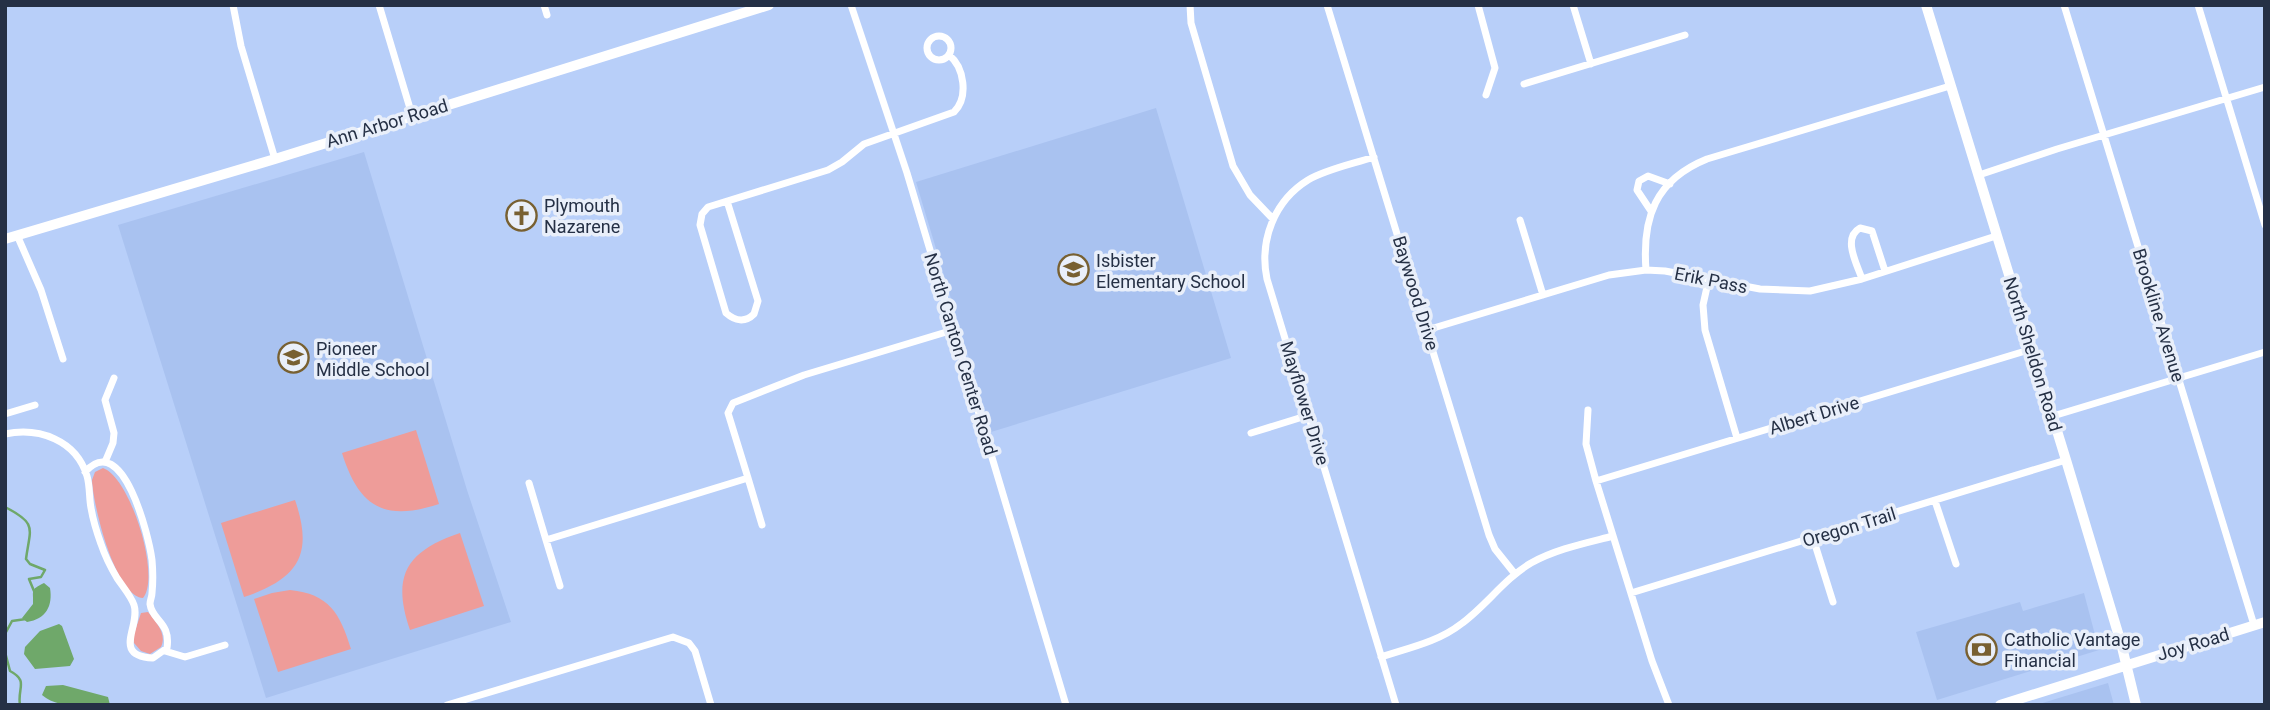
<svg xmlns="http://www.w3.org/2000/svg" width="2270" height="710" viewBox="0 0 2270 710" font-family="Roboto,sans-serif">
	<style>
		.built { fill: #a9c2f0 }
		.green { fill: #ee9c99 }
		.water { fill: #6fa86a }
		.lines { fill: none; stroke-linecap: round; stroke-linejoin: round }
		.stream { stroke: #6fa86a; stroke-width: 2.5 }
		.street { stroke: #fff; stroke-width: 7 }
		.secondary { stroke: #fff; stroke-width: 10 }
		.labels { text-anchor: middle; dominant-baseline: central; stroke-width: 7; stroke-linejoin: round; paint-order: stroke }
		.street-label { font-size: 18px; fill: #253045; stroke: #e9effa }
		.poi-label { font-size: 18px; fill: #253045; stroke: #e9effa; text-anchor: start }
	</style>
	<rect width="100%" height="100%" fill="#b8cff9"/>
	<path class="built" d="M1156,108L1231,358L991,432L916,182Z
		M364,152L467,490L511,622L266,698L118,225Z
		M2084,593L2099,650L1937,700L1916,632L2020,602L2023,611Z
		M2108,683L2114,705H2036Z"/>
	<path class="green" d="M416,430L439,504C384,522 359,507 342,453Z
		M103,468C131,478 161,577 143,598C115,596 93,505 92,480L95,472Z
		M295,500C314,555 298,579 244,597L221,523Z
		M460,533L484,606L410,630C391,575 407,551 460,533Z
		M290,590C329,594 340,613 351,649L278,672L254,599L272,593Z
		M148,612C157,623 167,634 161,647L150,654L141,651L134,643V634L141,613Z"/>
	<path class="water" d="M44,583L50,588C53,606 46,619 27,622L22,618L33,604C34,591 29,590 44,583Z
		M59,624L62,626L74,659L70,666L35,669L24,654L25,647L40,631Z
		M63,685L108,697L110,705C88,705 59,710 42,695L46,686Z"/>
	<g class="lines">
		<path class="stream" d="M5,507C38,524 30,528 26,559L30,564L45,570L41,577L29,579L34,591
			M5,634L12,621L26,619
			M5,652L10,671C29,681 17,688 20,705"/>
		<path class="street" d="M233,5L241,46L275,159
			M379,5L412,115
			M544,5L547,15
			M851,5L907,173L1066,705
			M1190,5L1191,23L1233,166L1250,195L1273,219
			M1327,5L1489,535L1495,549L1515,574
			M1478,5L1495,68L1486,95
			M1573,5L1591,64
			M2064,5L2254,625
			M2198,5L2265,225
			M927 48a12 12 0 1 1 24 0a12 12 0 1 1-24 0Z
			M1524,84L1685,35
			M1374,157C1353,164 1327,169 1308,180C1274,201 1259,241 1267,279L1396,705
			M1979,175L2057,149L2265,87
			M727,201L758,301L754,314C745,323 735,321 726,313L700,225L702,214L708,207L828,170L842,162L864,144L954,112C969,97 964,67 949,55
			M1651,211L1637,190L1639,181L1648,176L1670,184
			M1520,220L1543,295
			M17,235L41,290L63,359
			M1646,270C1642,218 1655,180 1707,159L1950,86
			M1709,278L1703,305L1705,330L1737,438
			M1862,279C1857,264 1842,238 1860,228L1872,231L1885,271
			M1427,330L1609,275L1646,270L1665,271L1760,289L1810,291L1862,279L1996,236
			M1588,410L1586,444L1596,481L1652,661L1669,705
			M5,414L35,405
			M2053,416L2265,352
			M1251,433L1309,415
			M5,434C39,427 76,440 87,476C90,486 89,498 91,508C93,520 97,533 101,544C105,556 111,568 117,578C123,587 131,596 134,605C141,626 111,656 153,658L167,648C171,622 152,621 150,604C150,600 152,597 152,593C153,583 153,571 152,560C149,537 123,429 85,472
			M105,462L113,443L114,433L105,400L114,378
			M748,478L762,525
			M1596,481L2032,349
			M529,483L546,540L748,478L728,413L733,403L804,375L953,330
			M1935,501L1956,564
			M1813,538L1833,602
			M546,540L560,586
			M1631,593L2066,460
			M165,651L185,657L225,645
			M1381,657C1408,648 1438,642 1461,624C1486,606 1504,579 1531,563C1556,549 1586,543 1613,536
			M447,705L673,637L689,643L695,651L711,705"/>
		<path class="secondary" d="M1926,5L2066,460L2121,643L2136,705
			M5,239L275,159L769,5
			M2000,705L2265,622"/>
	</g>
	<defs>
		<symbol id="church-ring" viewBox="-11 -11 22 22"><circle r="9.5" fill="#e9effa" stroke="#786031" stroke-width="1.5"/><path d="M-1.2-6h2.4v3.5h3.3v2.4h-3.3V6h-2.4V-.1h-3.3v-2.4h3.3Z" fill="#786031"/></symbol>
		<symbol id="school-ring" viewBox="-11 -11 22 22"><circle r="9.5" fill="#e9effa" stroke="#786031" stroke-width="1.5"/><path d="M0-5L7-2L0 1L-7-2ZM-4 1L0 2.5L4 1V4Q0 6-4 4Z" fill="#786031"/></symbol>
		<symbol id="bank-ring" viewBox="-11 -11 22 22"><circle r="9.5" fill="#e9effa" stroke="#786031" stroke-width="1.5"/><path d="M-6-4H6V4H-6ZM0-2.3a2.3 2.3 0 1 0 0 4.6a2.3 2.3 0 1 0 0-4.6Z" fill="#786031"/></symbol>
	</defs>
	<g fill-rule="evenodd">
		<use href="#church-ring" x="504" y="198" width="35" height="35"/>
		<use href="#school-ring" x="1056" y="252" width="35" height="35"/>
		<use href="#school-ring" x="276" y="340" width="35" height="35"/>
		<use href="#bank-ring" x="1964" y="632" width="35" height="35"/>
	</g>
	<g class="labels">
		<g class="street-label">
			<text transform="translate(387 123) rotate(-17)">Ann Arbor Road</text>
			<text transform="translate(1711 280) rotate(11)">Erik Pass</text>
			<text transform="translate(1416 293) rotate(73)">Baywood Drive</text>
			<text transform="translate(2159 315) rotate(73)">Brookline Avenue</text>
			<text transform="translate(961 354) rotate(73)">North Canton Center Road</text>
			<text transform="translate(2033 354) rotate(73)">North Sheldon Road</text>
			<text transform="translate(1305 403) rotate(73)">Mayflower Drive</text>
			<text transform="translate(1814 415) rotate(-17)">Albert Drive</text>
			<text transform="translate(1849 527) rotate(-17)">Oregon Trail</text>
			<text transform="translate(2193 644) rotate(-17)">Joy Road</text>
		</g>
		<g class="poi-label">
			<text x="544" y="205">Plymouth<tspan x="544" dy="21">Nazarene</tspan></text>
			<text x="1096" y="260">Isbister<tspan x="1096" dy="21">Elementary School</tspan></text>
			<text x="316" y="348">Pioneer<tspan x="316" dy="21">Middle School</tspan></text>
			<text x="2004" y="639">Catholic Vantage<tspan x="2004" dy="21">Financial</tspan></text>
		</g>
	</g>
	<rect width="2270" height="710" fill="none" stroke="#253045" stroke-width="14"/>
</svg>
